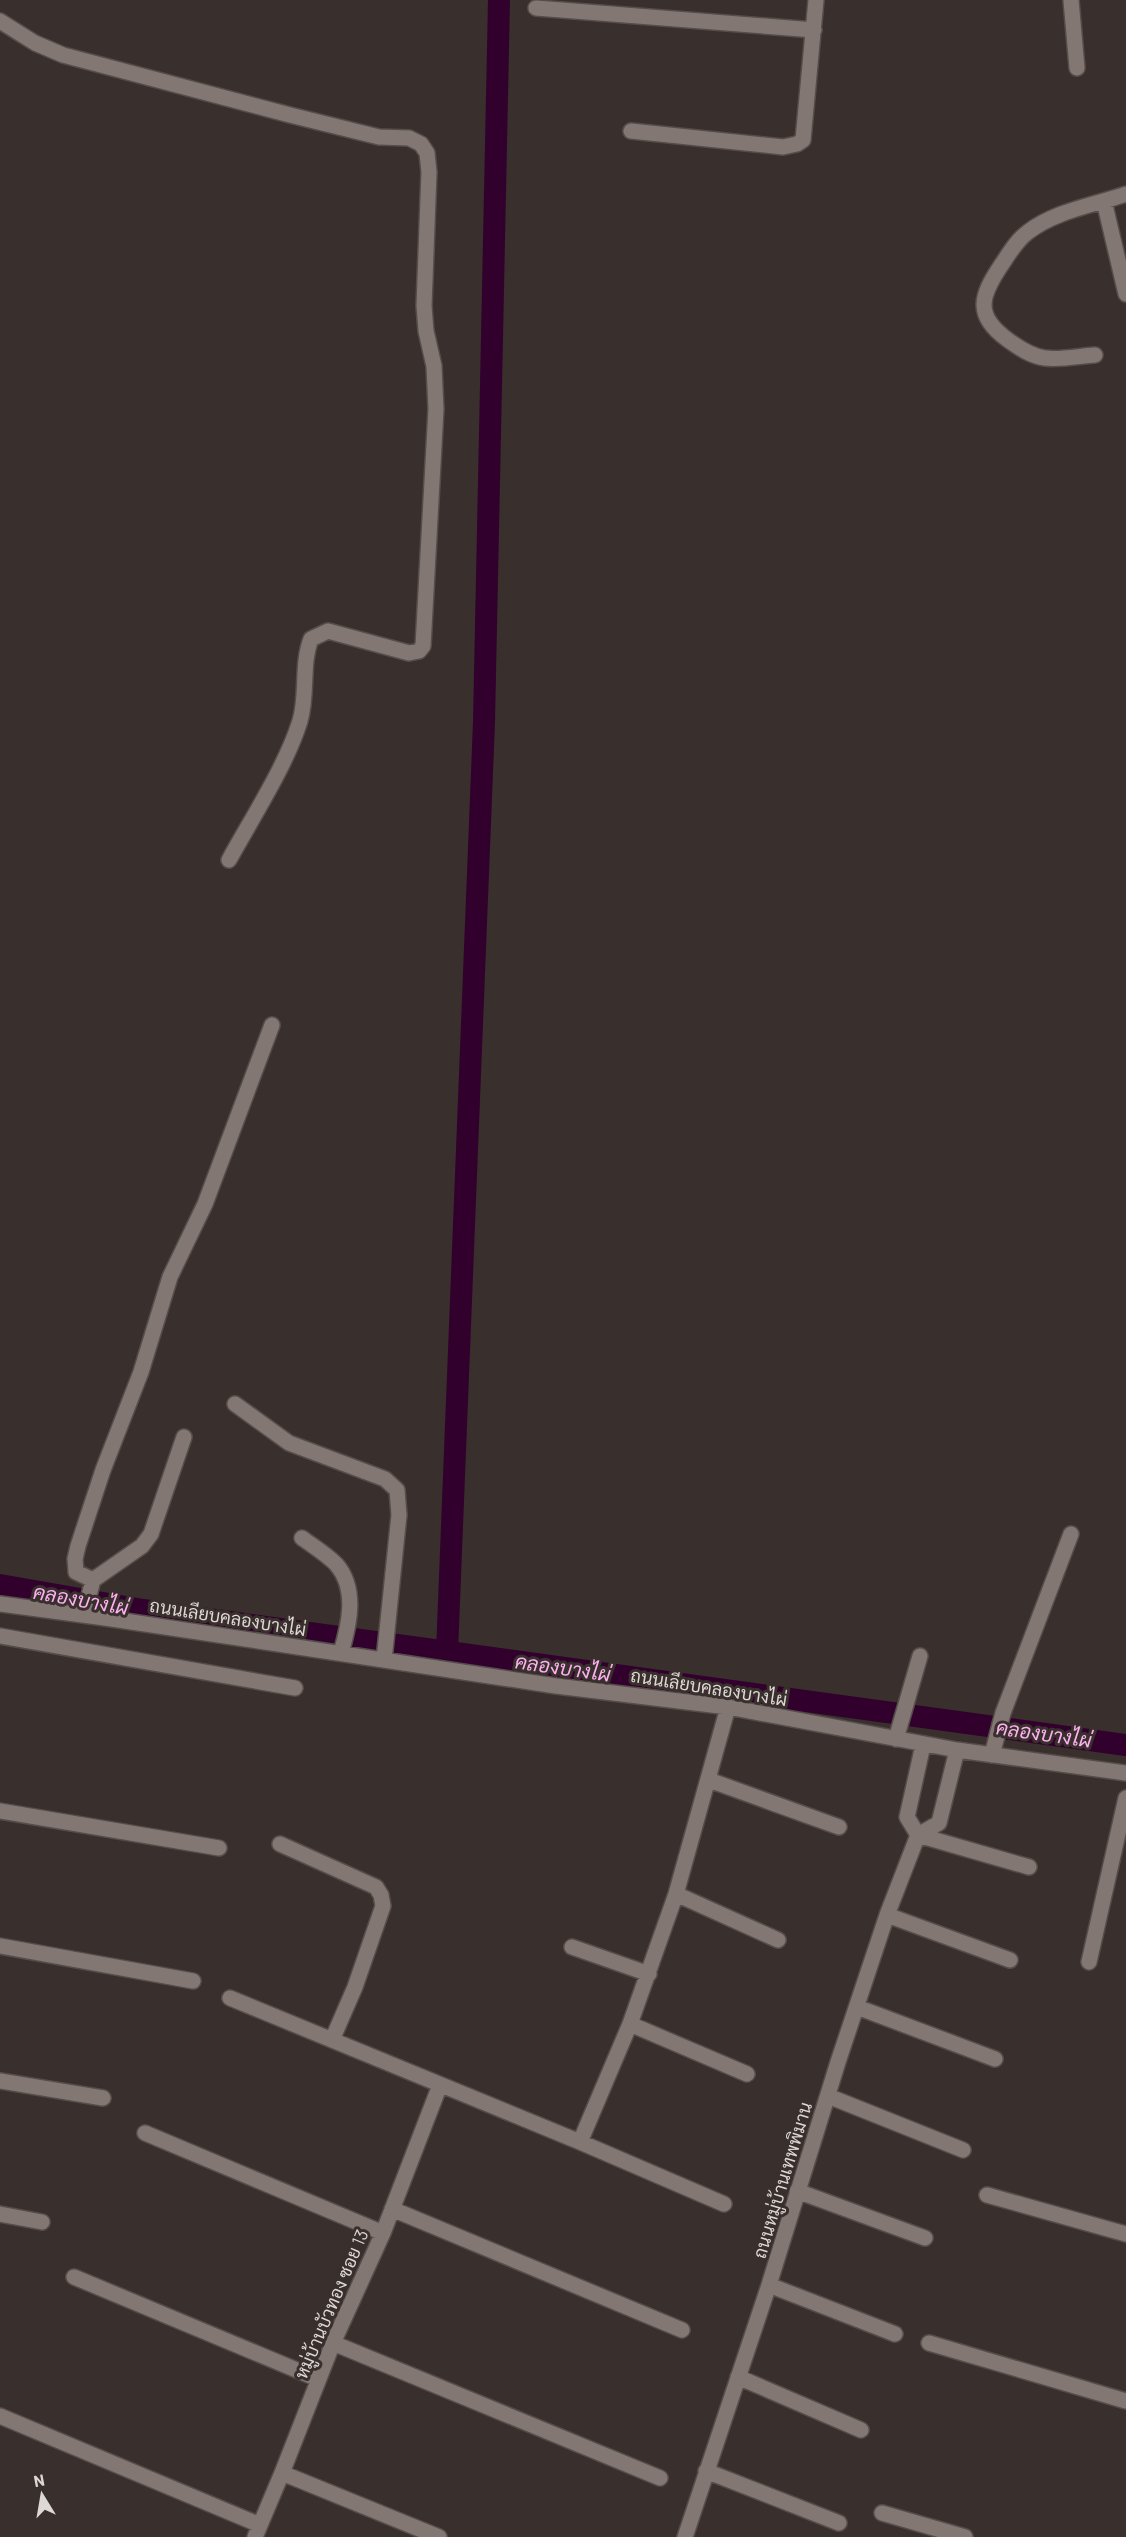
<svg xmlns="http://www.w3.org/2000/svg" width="1126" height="2537" viewBox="0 0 1126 2537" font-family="Barlow,Sarabun,sans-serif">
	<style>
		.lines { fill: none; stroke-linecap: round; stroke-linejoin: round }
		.canal { stroke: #31002d; stroke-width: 22 }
		.minor-casing { stroke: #554d4a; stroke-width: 18 }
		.minor { stroke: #837774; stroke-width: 15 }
		.labels { text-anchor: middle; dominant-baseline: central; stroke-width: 6; stroke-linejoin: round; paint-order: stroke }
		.street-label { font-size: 18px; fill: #ddd7d5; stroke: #392f2c }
		.water-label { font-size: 20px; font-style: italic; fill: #feb0f2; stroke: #392f2c }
	</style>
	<rect width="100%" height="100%" fill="#392f2c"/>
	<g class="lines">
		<path class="canal" d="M0,1585L143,1610L1126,1745
			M447,1652L484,722L499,0"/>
		<defs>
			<path id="minor" d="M1071,0L1077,68
				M536,8L814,30
				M0,21L35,43L63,55L290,115L379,137L409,138L421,144L427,153L429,172L424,306L426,331L434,366L436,409L423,646L419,651L409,653L328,631L311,639C301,665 308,694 300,721C286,766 252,818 229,860
				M631,131L783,147L797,144L803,140L816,0
				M1104,201L1126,294
				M1095,355C1079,356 1061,360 1045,358C1031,356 1019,348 1008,340C973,315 981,295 1002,264C1010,252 1017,240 1028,232C1055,211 1094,205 1126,194
				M235,1404L289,1443L385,1479L397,1490L399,1515L384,1660
				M302,1538C313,1546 326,1554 336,1564C358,1589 349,1625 341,1653
				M93,1580L76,1572L75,1559L78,1546L103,1470L141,1372L170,1277L205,1204L272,1025
				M0,1604L105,1618L556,1686L728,1707L957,1750L1126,1773
				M84,1615L93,1580L142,1546L151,1534L184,1437
				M0,1636L295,1688
				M896,1739L920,1656
				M992,1755L1003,1713L1071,1534
				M709,1780L839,1827
				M0,1811L219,1848
				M918,1835L1029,1867
				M918,1835L907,1817L923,1745
				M280,1844L376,1887L381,1895L383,1906L355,1987L332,2040
				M676,1894L778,1940
				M887,1915L1010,1960
				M0,1946L193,1981
				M572,1947L649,1974
				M1089,1962L1126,1798
				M230,1998L580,2142L724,2204
				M857,2007L995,2059
				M630,2024L747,2074
				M0,2081L103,2098
				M828,2096L963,2150
				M145,2133L383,2233
				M580,2142L630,2024L676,1894L728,1707
				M797,2191L925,2238
				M987,2195L1126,2234
				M392,2209L682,2330
				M0,2214L42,2222
				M74,2277L318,2379
				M769,2285L895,2334
				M333,2343L660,2478
				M929,2343L1126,2401
				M738,2377L861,2430
				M0,2416L260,2525
				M706,2471L839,2523
				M282,2473L439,2537
				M882,2513L965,2537
				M255,2537L282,2473L333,2343L383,2233L440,2085
				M685,2537L769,2285L838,2062L887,1915L918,1835L939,1823L957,1750"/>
		</defs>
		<use href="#minor" class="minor-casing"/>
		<use href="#minor" class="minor"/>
	</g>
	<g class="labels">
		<g class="street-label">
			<text transform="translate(228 1617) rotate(9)">ถนนเลียบคลองบางไผ่</text>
			<text transform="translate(709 1687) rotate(9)">ถนนเลียบคลองบางไผ่</text>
			<text transform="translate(782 2180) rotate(-73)">ถนนหมู่บ้านเทพพิมาน</text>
			<text transform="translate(331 2304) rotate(-67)">หมู่บ้านบัวทอง ซอย 13</text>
		</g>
		<g class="water-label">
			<text transform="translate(81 1599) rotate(10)">คลองบางไผ่</text>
			<text transform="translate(563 1667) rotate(8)">คลองบางไผ่</text>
			<text transform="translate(1044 1733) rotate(8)">คลองบางไผ่</text>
		</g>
	</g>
	<g transform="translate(42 2495) rotate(349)" stroke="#392f2c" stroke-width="4.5" paint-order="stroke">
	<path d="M0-4.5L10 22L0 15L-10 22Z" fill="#ddd7d5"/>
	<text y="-9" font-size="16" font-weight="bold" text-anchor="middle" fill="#ddd7d5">N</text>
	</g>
</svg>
